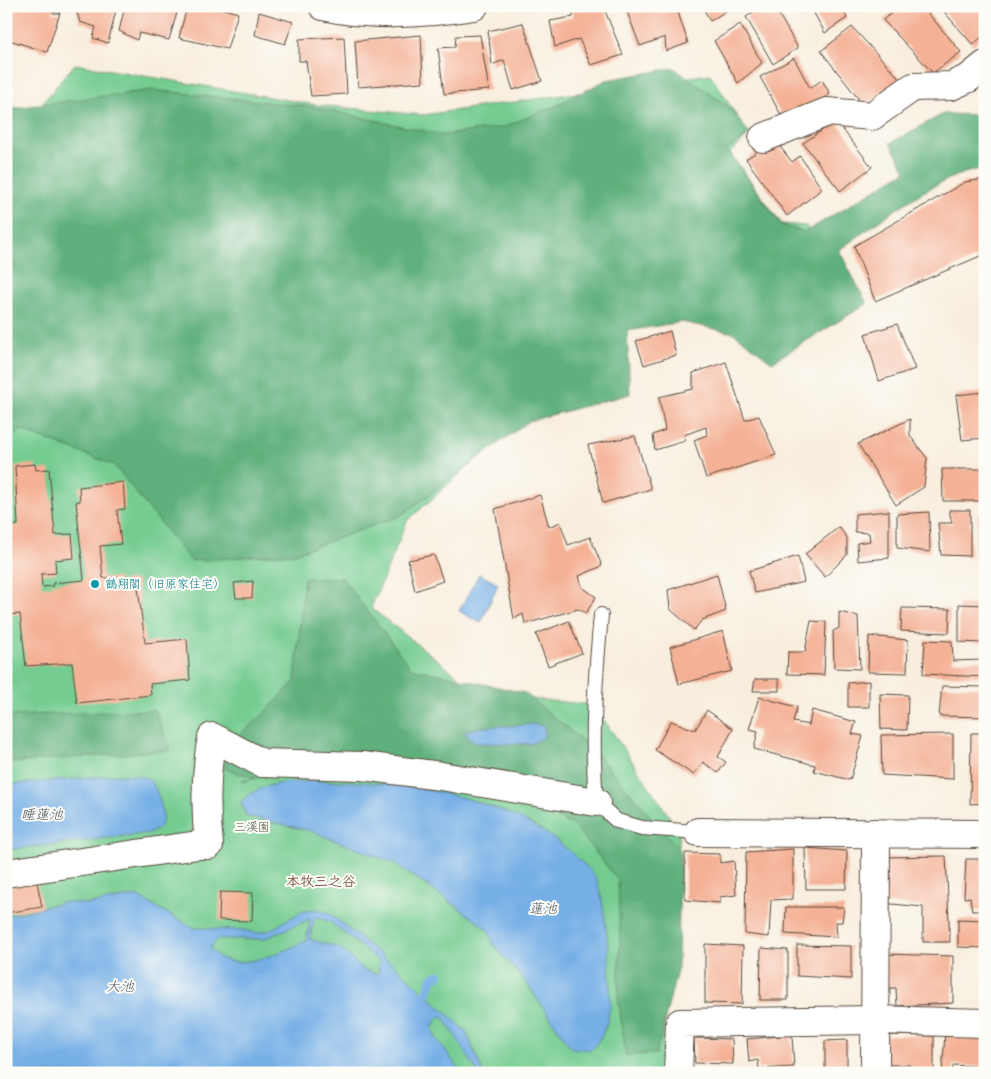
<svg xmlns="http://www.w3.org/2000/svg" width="991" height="1079" viewBox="0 0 991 1079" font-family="'Balsamiq Sans','Klee One',sans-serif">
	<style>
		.green { fill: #74cc91; stroke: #587b58 }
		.forest { fill: #5fb07b; stroke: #4d6d4c }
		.water { fill: #75afe6; stroke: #586c82; fill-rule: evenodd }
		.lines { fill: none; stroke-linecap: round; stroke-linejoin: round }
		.stream { stroke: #75afe6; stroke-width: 9 }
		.building { fill: #f4b195 }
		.service-casing { stroke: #57473b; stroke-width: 16 }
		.minor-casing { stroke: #57473b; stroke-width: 30 }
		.tertiary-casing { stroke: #57473b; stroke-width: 30 }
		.service { stroke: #fff; stroke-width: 14 }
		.minor { stroke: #fff; stroke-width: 28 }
		.tertiary { stroke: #fff; stroke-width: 28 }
		.culture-dot { fill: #0f9aa8; stroke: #fdfcf7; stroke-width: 2 }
		.labels { text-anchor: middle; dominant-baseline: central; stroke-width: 4; stroke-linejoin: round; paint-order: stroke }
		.culture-label { font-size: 12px; fill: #0d838f; stroke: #fdfcf7; text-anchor: start }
		.park-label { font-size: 12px; fill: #4c5b40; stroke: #fdfcf7 }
		.water-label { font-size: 14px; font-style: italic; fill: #4f5964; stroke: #fdfcf7 }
		.neighbourhood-label { font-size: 14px; font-weight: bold; fill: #7c5948; stroke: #fdfcf7 }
	</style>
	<rect width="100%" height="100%" fill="#fdfcf7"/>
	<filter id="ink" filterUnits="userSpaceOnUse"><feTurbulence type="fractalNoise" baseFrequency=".02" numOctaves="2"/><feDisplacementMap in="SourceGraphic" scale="10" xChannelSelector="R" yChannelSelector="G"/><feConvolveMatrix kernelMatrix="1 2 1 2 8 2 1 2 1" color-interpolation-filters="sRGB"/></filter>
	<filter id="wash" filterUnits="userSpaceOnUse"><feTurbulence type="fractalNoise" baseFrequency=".0096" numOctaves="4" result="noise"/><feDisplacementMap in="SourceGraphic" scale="20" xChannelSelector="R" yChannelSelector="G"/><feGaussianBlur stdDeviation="1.12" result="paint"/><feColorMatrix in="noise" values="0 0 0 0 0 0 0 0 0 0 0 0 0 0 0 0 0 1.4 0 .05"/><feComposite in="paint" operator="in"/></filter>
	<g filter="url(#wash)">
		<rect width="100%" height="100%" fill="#f8eede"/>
		<path class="green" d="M75,64L316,105L423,115L710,74L749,135L730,153L782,224L806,226L832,268L629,324L407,521L371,608L481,694L594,705L680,832L661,1073H6V123L22,127Z"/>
		<path class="forest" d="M674,68L730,108L750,134L727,150L781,225L805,232L906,171L890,143L943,114L985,115V168C934,176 881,221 839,250L867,304L772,362L734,333L682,322L627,331L630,394L529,421L400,516L296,553L191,561L114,465L21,430L6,442V109L152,90L313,107L443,135L504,127L555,106L606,80Z
			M304,578H342L411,668L525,693L592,749L680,850L678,967L656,1054L626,1055L618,997L620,945L618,880L574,826L513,795L299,768L240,782L255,778L225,769L229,743L261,717L295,681Z
			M155,710L171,750L6,763V716Z"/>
		<path class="water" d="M479,574L498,584L482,621L478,622L459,611Z
			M532,724L544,726V737L531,744L475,743L464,732C486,723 509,728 532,724Z
			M116,775C126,775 138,774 148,779C157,784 165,814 162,823C160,829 155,830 150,833L6,850V785Z
			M338,781C421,784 517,799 578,859C583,864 590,869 594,875C603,887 608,944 609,960C610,994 616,1023 591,1050L571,1048L527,984L494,945L488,930L459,908L396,864L311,831L246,816L241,802C264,777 307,782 338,781Z
			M136,896L194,928L243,930L256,933L270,930L301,912L315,909L329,913L402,972L466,1031L483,1073H478L443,1016L437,1018L432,1028L436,1038L462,1073H6V916L64,902L89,904ZM316,917L330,922L379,961L378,974L364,970L340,948L310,939L314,919ZM310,919L306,941C282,951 228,979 210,947L218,939H264Z"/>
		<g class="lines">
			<path class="stream" d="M427,994L432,978L439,975"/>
		</g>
		<g id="blocks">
			<path class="building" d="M6,6H55L53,13H60L47,52L6,39Z
				M75,6H117L108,43L93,38L96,27L80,22Z
				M125,6H179L169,40L139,33L137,40L119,31Z
				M187,6H214L238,13L227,49L179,38Z
				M573,6H603L623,55L591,65L579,39L555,47L550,21L573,17Z
				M625,6H676L688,43L666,51L665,37L640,46Z
				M702,6H734L710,21Z
				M762,6H774L798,48L773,64L746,17Z
				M810,6H841L847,18L825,33Z
				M900,6H922L961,52L933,73L883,20Z
				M939,6H985V34L973,45Z
				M259,12L293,22L285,44L255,35Z
				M523,23L542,81L513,90L504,60L492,65L488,31Z
				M740,24L762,63L738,83L714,41Z
				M852,27L902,81L864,106L821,51Z
				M421,35L423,82L358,87L355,41Z
				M480,35L489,90L444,94L438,48L455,47L456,36Z
				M344,37L347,94L311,96L306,61H299V39Z
				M794,58L810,88L822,80L830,94L785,122L760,77Z
				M836,121L872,167L840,191L803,143Z
				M775,140L792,162L800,156L822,189L787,216L746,159Z
				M985,179V254L875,301L854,246L965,182Z
				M897,324L915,369L879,381L865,334Z
				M670,331L676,355L644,365L636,341Z
				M726,362L745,420L759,416L776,455L706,478L694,440L707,435L706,427L684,435L685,441L655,450L653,435L665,430L659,397L693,389V373Z
				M985,392V438L962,440L956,395Z
				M910,419V436L927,458L924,487L896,505L858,444Z
				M635,436L651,489L603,503L588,445Z
				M35,464L36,470L49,469L55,535L72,534L74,558L55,560L56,573L41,574L42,587L53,586V583L84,580L76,502L80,501L79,487L123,482L125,509L117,510L121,544L100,546L103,578H118V581L137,580L145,643L187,639L190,680L150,684L151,695L77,703L72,663L26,666L20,614L6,615V526L18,525L15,466Z
				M942,469H985V501H943Z
				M540,495L549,527L560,522L568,545L590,537L602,566L579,576L582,587L596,597L586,613L578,609L525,624L523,614L514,619L495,509Z
				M949,510H970V556L941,555L938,523H952Z
				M889,511V558L858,561L857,543L870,541L869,533L855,532V514Z
				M929,512L930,552L897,548V514Z
				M978,518H985V560H978Z
				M839,527L847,538V555L825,577L805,554Z
				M434,555L443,581L415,591L408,560Z
				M798,556L804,582L755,593L749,571Z
				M717,574L726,611L702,620L694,630L670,609L668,590Z
				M253,581L252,598H236L234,583Z
				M959,604L985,605V643L959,642Z
				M902,608L950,609L949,633L901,631Z
				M839,612L858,616L860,669L834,668L833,631L839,628Z
				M569,621L582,653L548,666L536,634Z
				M811,621L826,622L824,675L787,674L788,652H805Z
				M723,631L732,671L679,684L670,647Z
				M869,636L908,640L907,673L868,672Z
				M925,640L952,641L953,661L985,660V677L923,674Z
				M755,679H779V691H753Z
				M869,681V707H848V683Z
				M942,686L985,687V717L939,716Z
				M880,694L908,695L907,730L881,729Z
				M759,697L797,707L793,722L809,725L812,710L856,722L852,734L863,736L850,780L814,771L815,765L754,749L758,731L749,729Z
				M707,710L733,729L718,757L726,762L718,773L703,762L694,775L655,750L671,721L695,730Z
				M971,733H985V803L970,804Z
				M953,734V779L882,775L881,735Z
				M805,848L847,851L846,889H806Z
				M793,849V899L771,900L769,937L745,934L746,852Z
				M685,853L720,854V863L734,861L736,895L720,897V903L685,900Z
				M946,856L950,942H923V907L882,903L885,857Z
				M966,859H985V911H972L970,897L964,898Z
				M37,882L42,907L6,913V887Z
				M220,892L253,893L252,921L219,920Z
				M786,907H844L842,922H836L837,937L785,934Z
				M958,919L985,920V948L958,947Z
				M705,944L743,946L742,1004L705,1003Z
				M797,945L851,946V979L797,976Z
				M761,948L788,950V1000H760Z
				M885,954L953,956V1003L897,1006L896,988H882Z
				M945,1034L985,1035V1067L953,1065V1073H942Z
				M792,1035L794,1067L759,1069L758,1060L749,1062L747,1039Z
				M881,1035L934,1036V1073H910V1065H880Z
				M694,1038L732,1039L733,1064L695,1063Z
				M847,1040V1073H825V1041Z"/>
		</g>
	</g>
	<g filter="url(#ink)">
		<use href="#blocks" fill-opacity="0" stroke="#57473b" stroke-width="1"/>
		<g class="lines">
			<defs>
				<path id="service" d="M601,615C595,681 591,736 596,802L617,821L642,828L698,832"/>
				<path id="minor" d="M763,138L827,112L872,116L913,87L951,86L969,78L985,65
					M698,832L985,834
					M6,873L198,845H209C205,808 205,773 212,737L262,763L362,766L441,776L596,802
					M678,1073L680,1023L874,1020L985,1023
					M875,1073L876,833"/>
				<path id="tertiary" d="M323,6C372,17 425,14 474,6"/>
			</defs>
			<use href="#service" class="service-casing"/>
			<use href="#minor" class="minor-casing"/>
			<use href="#tertiary" class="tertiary-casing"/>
			<use href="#service" class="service"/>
			<use href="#minor" class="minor"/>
			<use href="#tertiary" class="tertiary"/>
		</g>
	</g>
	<circle class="culture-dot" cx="95" cy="584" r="5"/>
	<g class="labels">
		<g class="culture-label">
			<text x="105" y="584">鶴翔閣（旧原家住宅）</text>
		</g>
		<g class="park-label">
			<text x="252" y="827">三溪園</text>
		</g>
		<g class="water-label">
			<text x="42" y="814">睡蓮池</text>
			<text x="543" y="908">蓮池</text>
			<text x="120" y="986">大池</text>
		</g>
		<g class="neighbourhood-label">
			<text x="321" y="881">本牧三之谷</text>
		</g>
	</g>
	<rect width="991" height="1079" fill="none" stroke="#fdfcf7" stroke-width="25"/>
</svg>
